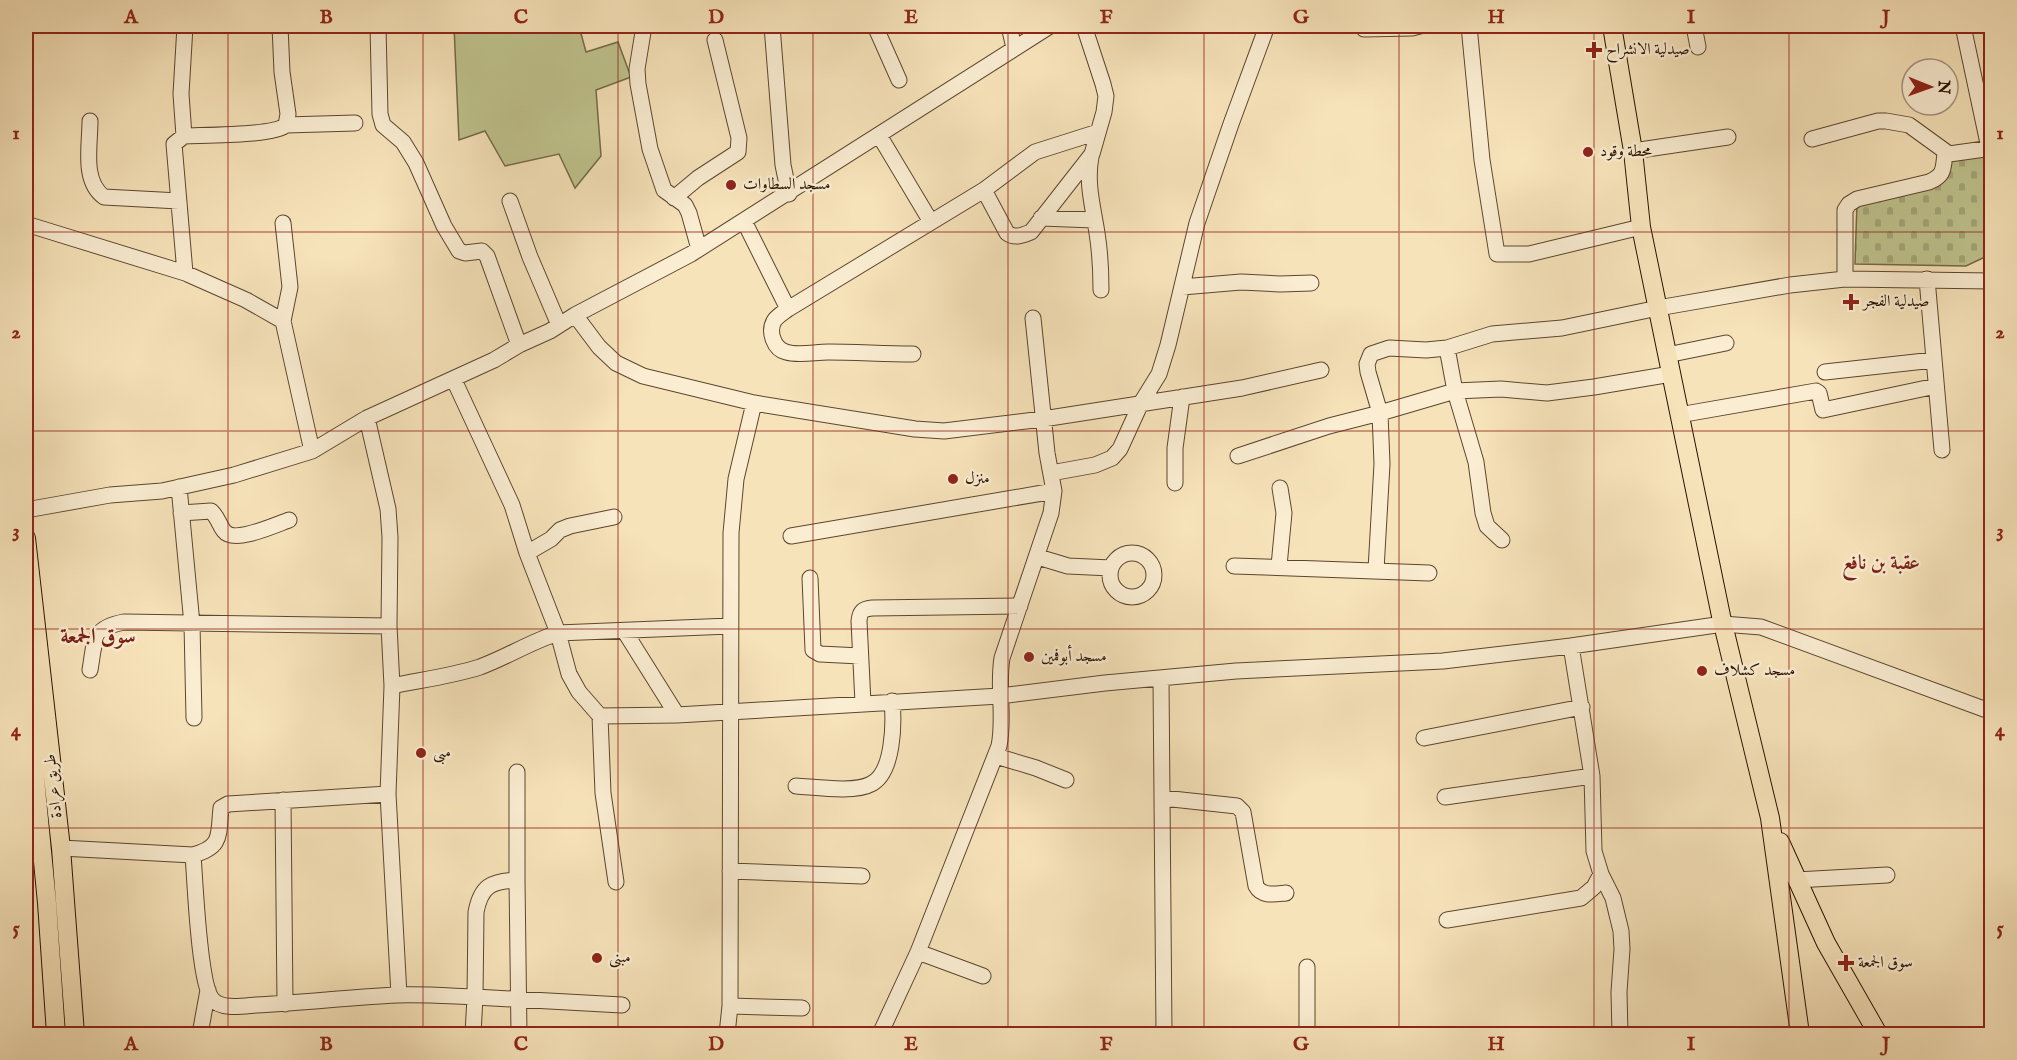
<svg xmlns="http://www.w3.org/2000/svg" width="2017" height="1060" viewBox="0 0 2017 1060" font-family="'IM FELL English',Amiri,serif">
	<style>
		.green { fill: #bfc38e; stroke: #746a47; stroke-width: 1.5 }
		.cemetery { fill: url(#cemetery-stones); stroke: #746a47; stroke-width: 1.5 }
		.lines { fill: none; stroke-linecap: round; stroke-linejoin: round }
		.minor-casing { stroke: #5c462e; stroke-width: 17 }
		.major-casing { stroke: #281200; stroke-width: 20 }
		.minor { stroke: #faedd2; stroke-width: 15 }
		.major { stroke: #f7e3ba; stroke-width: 18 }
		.grid { fill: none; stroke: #8f2418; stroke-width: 1.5; stroke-opacity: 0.55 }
		.poi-dot { fill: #8f2418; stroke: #faedd2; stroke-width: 2 }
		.labels { text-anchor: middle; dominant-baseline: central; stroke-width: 5; stroke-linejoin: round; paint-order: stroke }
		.poi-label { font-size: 16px; fill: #281200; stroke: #faedd2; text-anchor: start }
		.street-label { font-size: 16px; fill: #281200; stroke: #faedd2 }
		.quarter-label { font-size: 20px; font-weight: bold; fill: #7a1f14; stroke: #faedd2 }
		.district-label { font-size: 22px; font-weight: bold; fill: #7a1f14; stroke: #faedd2 }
		.neatline { fill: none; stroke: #8f2418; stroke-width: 2 }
		.grid-label { font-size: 20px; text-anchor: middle; font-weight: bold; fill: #8f2418 }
	</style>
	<defs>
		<pattern id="cemetery-stones" width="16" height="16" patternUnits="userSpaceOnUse" patternTransform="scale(1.5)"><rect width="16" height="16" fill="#bfc38e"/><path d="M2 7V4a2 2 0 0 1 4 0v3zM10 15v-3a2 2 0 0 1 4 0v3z" fill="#a4a679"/></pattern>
	</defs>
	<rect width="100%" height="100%" fill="#f7e3ba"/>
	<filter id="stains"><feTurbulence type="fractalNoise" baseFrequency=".00333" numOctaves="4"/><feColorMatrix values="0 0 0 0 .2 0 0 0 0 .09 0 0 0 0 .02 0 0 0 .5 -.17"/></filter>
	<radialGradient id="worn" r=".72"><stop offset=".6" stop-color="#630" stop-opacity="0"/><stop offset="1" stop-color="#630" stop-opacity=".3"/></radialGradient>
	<path class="green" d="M454,26H579L586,52L618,42L631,77L596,90L601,156L575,188L559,154L505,166L485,131L459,140Z"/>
	<path class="cemetery" d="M1991,153V256H1987L1966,266L1855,264L1857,202L1911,191L1952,161Z"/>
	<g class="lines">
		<defs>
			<path id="minor" d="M378,26L380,114L383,125L403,142L416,163L444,226L459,251L465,253L482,251L487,256L519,345
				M644,26L637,69L638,84L650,149L664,190L685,205L689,213L699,249
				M772,26L783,165L789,194
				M875,26L899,80
				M1009,26L1014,48
				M1469,26L1482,160L1497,254H1529L1641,227
				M1694,26L1698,47
				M1963,26L1989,148
				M1364,29L1412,28L1420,26
				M90,121C90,146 82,181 104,197L179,201
				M286,125L355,123
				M879,135L931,222
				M184,136C204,135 274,136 286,125L288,114L282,72L280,26
				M1812,139L1878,121H1886L1909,125L1949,154L1992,148
				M1633,151L1728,137
				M1091,157C1086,183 1093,207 1097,233C1100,252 1101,271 1101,290
				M984,190L1007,233C1015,239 1023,235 1031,232L1092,154L1104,112L1106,96L1103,84L1084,26
				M674,198L698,178L738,152L739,138L715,40
				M510,201L530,257L559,325
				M1041,218L1094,220
				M744,221L788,309
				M26,224L185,273L246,300L283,321L312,451
				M185,273L174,144L184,136L181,94L185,26
				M1845,279V210L1849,204L1857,199L1929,182C1945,175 1943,169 1945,153
				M1927,279L1942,450
				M1182,287L1241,282L1280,284L1311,283
				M575,315L599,347L616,363L643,376L754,403L915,429L944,431L1043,419L1242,388L1321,370
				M283,321L290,287L283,223
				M1447,348L1455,391L1476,462L1483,513L1487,526L1502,540
				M913,354C884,354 856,352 828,352C815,352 798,356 786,352C774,349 768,332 774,321C777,316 783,313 788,309L984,190L1035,152L1098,132
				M1667,355L1726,343
				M1825,372L1934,360
				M1671,374L1594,387L1547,393L1501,389L1455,391L1380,413L1368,372L1367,364L1371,354L1389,348L1426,350L1447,348L1492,334L1562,328L1658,308L1790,285L1845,279L1992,281
				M454,380L512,505L527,553L558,633L569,674L579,692L600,716L603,793L616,882
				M1679,415L1816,391L1819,393L1823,410L1936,386
				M367,418L388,509L390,537L389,626L392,686L388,794L399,995
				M1238,456L1329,426L1380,413L1382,464L1376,570
				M1051,473L1095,465L1112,458L1120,449L1141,403L1159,374L1168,345L1197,223L1231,124L1267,26
				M1175,483V448L1182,397
				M179,487L192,624L194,718
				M26,510L110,495L162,491L234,475L312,451L367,418L494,360L519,345L550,331L575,315L691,254L1050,26
				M181,513L211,511C218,517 219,525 224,531C234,544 275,525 289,520
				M791,536L1054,491
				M527,553L551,539L560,530L570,526L614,517
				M1110 575a22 22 0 1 1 44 0a22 22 0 1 1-44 0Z
				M1038,557L1068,566L1111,568
				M1234,566L1429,573
				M1279,566L1284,513L1280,488
				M810,578L813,650L820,654L860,656
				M625,632L677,715
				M1571,646L1592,776L1594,851L1601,874L1613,898L1621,931L1622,949L1619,992L1620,1034
				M90,670C95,642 91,628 124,622L389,626
				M1161,679L1164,1034
				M392,686C421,680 452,676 480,667C507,657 530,642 558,633L730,626
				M863,703L859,621C860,611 863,609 872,608L1020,606
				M600,716L677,715L1000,696L1105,683L1236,671L1443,661L1571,646L1723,624L1761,627L1992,712
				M1424,738L1582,707
				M996,756L1036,768L1066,780
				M796,786C815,787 855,793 871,784C894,773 894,722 892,701
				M1445,797L1592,776
				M1163,798L1237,806L1243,812L1256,886C1262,897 1275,894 1286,893
				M283,800L285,1004
				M61,848L193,855C223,847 218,835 221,808L228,804L388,794
				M193,855C195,880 199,983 212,999C221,1010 243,1006 256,1005C303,1003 350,997 397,995C423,994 449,996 475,997L476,912C481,886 491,881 517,880V772
				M730,871L862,876
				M517,880L519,1034
				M1796,880L1887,875
				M1447,920L1581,898L1594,887L1601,874
				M918,952L983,976
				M730,1006L802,1008
				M200,1034L208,990
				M473,1034L475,997L622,1005
				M727,1034L730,1006L731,533L736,479L754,403
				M880,1034L918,952L999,746C1005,717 997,688 1002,658L1051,513L1054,491L1047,453L1033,318
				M1307,1034V967"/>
			<path id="major" d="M1612,26L1633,151L1641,227L1721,616L1770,818L1800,1034
				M26,538L61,848L75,1034
				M26,685L47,903L56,1034
				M1780,842L1826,943L1878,1034"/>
		</defs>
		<use href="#minor" class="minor-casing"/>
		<use href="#major" class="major-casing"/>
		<use href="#minor" class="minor"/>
		<use href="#major" class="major"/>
	</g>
	<path class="grid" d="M228,26V1034M423,26V1034M618,26V1034M813,26V1034M1008,26V1034M1204,26V1034M1399,26V1034M1594,26V1034M1789,26V1034M26,232H1992M26,431H1992M26,629H1992M26,828H1992"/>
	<g class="poi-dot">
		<path d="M1591 41h6v6h6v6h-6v6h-6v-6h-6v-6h6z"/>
		<circle cx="1588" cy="152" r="6"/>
		<circle cx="731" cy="185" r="6"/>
		<path d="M1848 293h6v6h6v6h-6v6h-6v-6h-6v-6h6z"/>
		<circle cx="953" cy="479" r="6"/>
		<circle cx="1029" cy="657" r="6"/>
		<circle cx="1702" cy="671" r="6"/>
		<circle cx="421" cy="753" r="6"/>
		<circle cx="597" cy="958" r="6"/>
		<path d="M1843 954h6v6h6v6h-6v6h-6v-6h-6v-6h6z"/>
	</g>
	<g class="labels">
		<g class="poi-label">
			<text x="1606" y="50">صيدلية الانشراح</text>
			<text x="1600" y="152">محطة وقود</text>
			<text x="743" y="185">مسجد السطاوات</text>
			<text x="1863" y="302">صيدلية الفجر</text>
			<text x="965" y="479">منزل</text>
			<text x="1041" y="657">مسجد أبوفمين</text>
			<text x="1714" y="671">مسجد كشلاف</text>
			<text x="433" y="753">مبى</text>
			<text x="609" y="958">مبنى</text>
			<text x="1858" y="963">سوق الجمعة</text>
		</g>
		<g class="street-label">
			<text transform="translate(54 786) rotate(-96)">طريق عرادة</text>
		</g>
		<g class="quarter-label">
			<text x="1881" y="563">عقبة بن نافع</text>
		</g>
		<g class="district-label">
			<text x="98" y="637">سوق الجمعة</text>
		</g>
	</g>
	<rect width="2017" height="1060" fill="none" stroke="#f7e3ba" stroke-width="66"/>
	<g transform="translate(1930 87) rotate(91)"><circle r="28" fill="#faedd2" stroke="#a6957e" stroke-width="1.5"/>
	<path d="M0-4.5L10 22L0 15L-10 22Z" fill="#8f2418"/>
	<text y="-9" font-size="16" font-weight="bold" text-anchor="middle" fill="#281200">N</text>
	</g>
	<rect x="33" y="33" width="1951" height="994" class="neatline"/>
	<g class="grid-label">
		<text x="131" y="23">A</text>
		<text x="326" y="23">B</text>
		<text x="521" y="23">C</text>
		<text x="716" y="23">D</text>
		<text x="911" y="23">E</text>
		<text x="1106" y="23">F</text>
		<text x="1301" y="23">G</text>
		<text x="1496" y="23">H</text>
		<text x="1691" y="23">I</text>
		<text x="1886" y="23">J</text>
		<text x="16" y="139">1</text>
		<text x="2000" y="139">1</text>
		<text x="16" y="338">2</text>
		<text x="2000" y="338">2</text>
		<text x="16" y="537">3</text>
		<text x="2000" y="537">3</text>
		<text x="16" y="736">4</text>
		<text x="2000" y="736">4</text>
		<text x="16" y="934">5</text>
		<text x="2000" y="934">5</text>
		<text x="131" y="1050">A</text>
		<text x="326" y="1050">B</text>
		<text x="521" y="1050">C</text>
		<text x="716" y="1050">D</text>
		<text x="911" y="1050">E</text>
		<text x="1106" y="1050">F</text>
		<text x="1301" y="1050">G</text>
		<text x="1496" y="1050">H</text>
		<text x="1691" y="1050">I</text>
		<text x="1886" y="1050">J</text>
	</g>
	<rect width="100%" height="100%" filter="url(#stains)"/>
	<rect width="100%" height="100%" fill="url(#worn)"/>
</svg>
